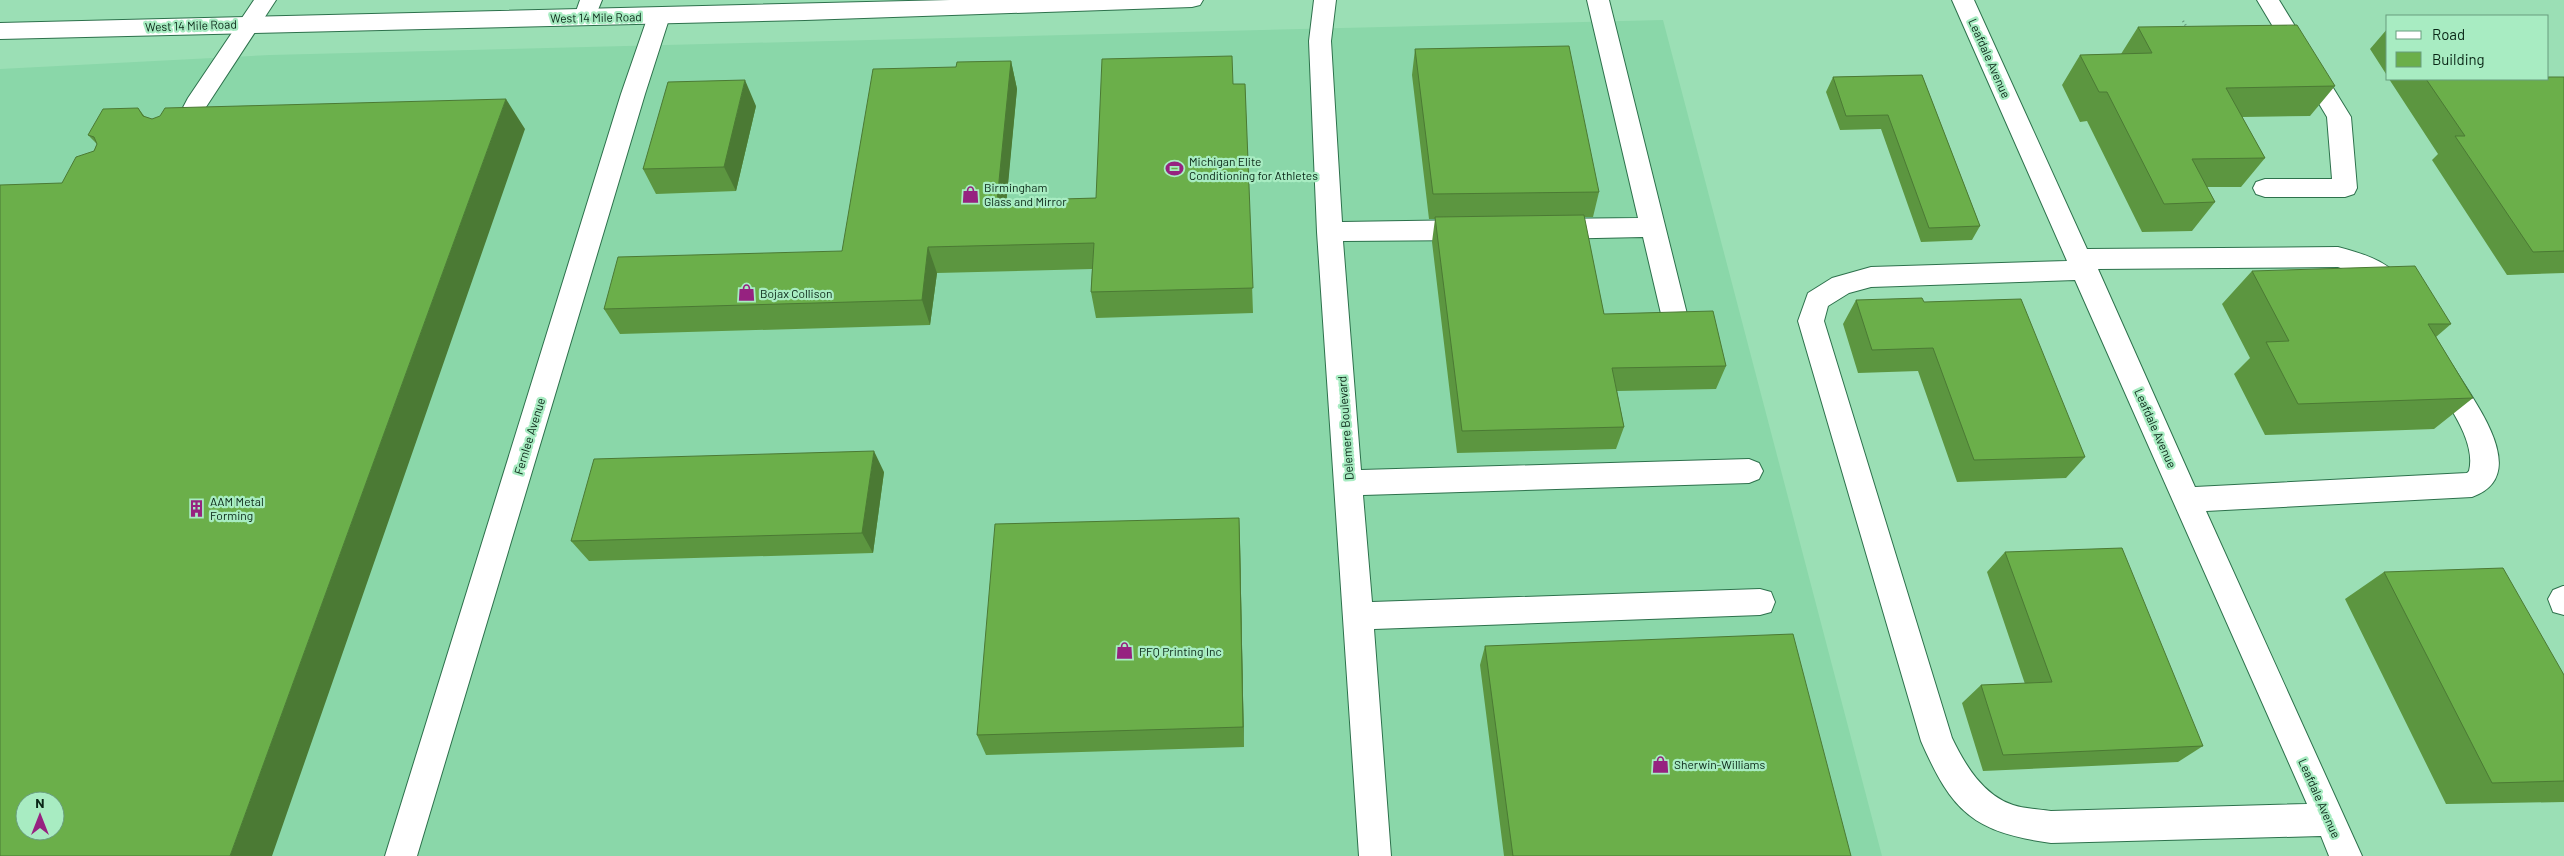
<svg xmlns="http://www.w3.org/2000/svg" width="2564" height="856" viewBox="0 0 2564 856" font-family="Barlow,sans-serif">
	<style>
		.built { fill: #8ad7a9; fill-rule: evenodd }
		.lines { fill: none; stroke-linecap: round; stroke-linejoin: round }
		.minor-casing { stroke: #2d714c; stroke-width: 2 }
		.major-casing { stroke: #2d714c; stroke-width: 2 }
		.path { stroke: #639878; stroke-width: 2.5; stroke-dasharray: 1 3; stroke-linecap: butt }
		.minor { fill: #fff; fill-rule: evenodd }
		.major { fill: #fff; fill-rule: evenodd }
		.wall { fill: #5c9640 }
		.shaded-wall { fill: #4b7a34 }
		.building { fill: #6baf4a; stroke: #4b7a34; fill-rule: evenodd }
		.labels { text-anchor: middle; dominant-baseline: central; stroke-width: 4.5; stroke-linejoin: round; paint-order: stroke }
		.street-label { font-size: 12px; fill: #0a2717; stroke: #a8ecc2 }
		.poi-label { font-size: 12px; fill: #0a2717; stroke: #a8ecc2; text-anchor: start }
	</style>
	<rect width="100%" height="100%" fill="#9bdfb5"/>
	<path class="built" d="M1663,20L1882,856H0V69L270,55ZM25,801H55V831H25Z"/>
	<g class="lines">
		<defs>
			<path id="minor" d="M254,0H276L206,107L187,144L179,147L171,144L167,138L188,98Z
				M580,0H602L593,22L585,25L577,22L574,17Z
				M1314,0H1336L1331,41L1342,222L1471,220L1480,223L1483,230L1480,237L1471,240L1343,241L1361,470L1749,459L1759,463L1763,471L1759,479L1749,483L1363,495L1372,602L1760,589L1771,592L1775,602L1771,612L1760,615L1374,629L1391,856H1359L1317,232L1309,41Z
				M1587,0H1609L1688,318L1684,325L1675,328L1666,325L1662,318L1643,237L1549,239L1540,236L1537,229L1540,222L1549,219L1638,218Z
				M1952,0H1974L2087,249L2338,247C2368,255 2395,263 2410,292L2406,299L2397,302L2388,299L2370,280L2338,267L2098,269L2195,487L2467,473L2469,471C2477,439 2444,401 2430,373L2434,365L2443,362L2452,365C2472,399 2534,475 2472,497L2206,511L2362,856H2329L2321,836L2051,843C1973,832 1952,812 1921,741L1798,321L1808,293L1832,278L1871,267L2067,261ZM2075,280L2307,804L2051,811C2038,809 2025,809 2013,805C1983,795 1965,765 1952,738L1824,321L1828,306L1849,293L1871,287Z
				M2257,0H2279L2351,117L2357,188L2354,194L2345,197H2265L2256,194L2253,188L2256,182L2265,179H2332L2327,117Z
				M659,8L667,11L670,16L645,94L417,856H385L621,94L648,16L651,11Z
				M2563,586H2564V615L2553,612L2548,599L2553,590Z"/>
			<path id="major" d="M950,0H1203L1200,5L1192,7L805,20L0,39V23Z"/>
		</defs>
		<use href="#minor" class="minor-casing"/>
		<use href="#major" class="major-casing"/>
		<path class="path" d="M2183,21L2188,29"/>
		<use href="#minor" class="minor"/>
		<use href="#major" class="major"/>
	</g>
	<path class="wall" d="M2138,27L2335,86L2310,116L2242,117L2265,158L2241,187H2207L2215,202L2192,231L2142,232L2087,121L2080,122L2062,85L2080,55L2121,54Z
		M2388,28V77L2370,49Z
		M1415,49L1599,192L1593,217H1584L1604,314L1726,366L1716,389L1617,391L1624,427L1616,449L1457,453L1432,242L1435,219H1429L1412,75Z
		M1011,61L1017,89L1006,201L1096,198L1233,84H1245L1253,313L1096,318L1091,292L1092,269L937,273L930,325L620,334L604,309L842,251Z
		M1922,75L1980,226L1972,240L1921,242L1881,129L1840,130L1826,92L1833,77Z
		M2564,77V273L2507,275L2432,160L2438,154L2389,79H2548Z
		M756,106L736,191L656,194L643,169Z
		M138,108L145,117L152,119L525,129L62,183L94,151L97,144L88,135Z
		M2252,271L2451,324L2436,337L2473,398L2434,429L2265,435L2234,374L2250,358L2222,304Z
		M1856,300L1924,302L2085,457L2066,478L1957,482L1918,371L1858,373L1843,324Z
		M884,472L873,553L589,561L571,541Z
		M1239,518L1240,542L1244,747L986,755L977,735Z
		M2005,552L2203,746L2178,762L1983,771L1962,703L1981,685L2025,684L1987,572Z
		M2384,572L2564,675V802L2446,804L2345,599Z
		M1485,646L1851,856H1504L1480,665Z"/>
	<path class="shaded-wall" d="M1011,61L1017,89L1004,228L997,201Z
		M745,80L756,106L736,191L724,167Z
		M506,99L525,129L272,856H230Z
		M928,247L937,273L930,325L922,300Z
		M874,451L884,472L873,553L862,533Z
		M1239,518L1240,542L1244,747L1243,727Z"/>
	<path class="building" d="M2297,25L2335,86L2226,88L2265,158L2192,159L2215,202L2164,204L2107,92H2099L2080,55L2152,53L2138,27Z
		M1569,46L1599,192L1433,194L1415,49Z
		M1232,56L1233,84H1245L1253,288L1091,292L1094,243L928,247L922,300L604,309L618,257L842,251L873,69L956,67L957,62L1011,61L997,201L1096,198L1102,59Z
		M1922,75L1980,226L1929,228L1888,115L1846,116L1833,77Z
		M2548,77H2564V251L2533,252L2455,136H2465L2426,79H2548Z
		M745,80L724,167L643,169L668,82Z
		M506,99L230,856H0V185L62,183L76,157L94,151L97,144L94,137L88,135L103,109L138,108L143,116L152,119L160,116L165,108ZM25,801H55V831H25Z
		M1584,215L1604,314L1713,311L1726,366L1612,368L1624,427L1462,431L1435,217Z
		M2415,266L2451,324H2428L2473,398L2298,404L2266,342L2289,341L2252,271Z
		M1922,298L1924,302L2021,299L2085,457L1974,460L1933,348L1872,350L1856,300Z
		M874,451L862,533L571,541L594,459Z
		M1239,518L1243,727L977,735L995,524Z
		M2122,548L2203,746L2003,755L1981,685L2052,682L2005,552Z
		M2503,568L2564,675V781L2492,783L2384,572Z
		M1793,634L1851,856H1513L1485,646Z"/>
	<defs>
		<symbol id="stadium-bare" viewBox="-9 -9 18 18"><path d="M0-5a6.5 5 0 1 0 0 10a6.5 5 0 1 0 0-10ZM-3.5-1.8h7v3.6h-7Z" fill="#962280" stroke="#a8ecc2" stroke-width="2.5" paint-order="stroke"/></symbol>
		<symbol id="shop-bare" viewBox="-9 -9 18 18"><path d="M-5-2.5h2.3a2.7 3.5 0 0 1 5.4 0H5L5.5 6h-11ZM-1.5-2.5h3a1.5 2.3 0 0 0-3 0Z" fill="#962280" stroke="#a8ecc2" stroke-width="2.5" paint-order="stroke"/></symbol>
		<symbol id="building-bare" viewBox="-9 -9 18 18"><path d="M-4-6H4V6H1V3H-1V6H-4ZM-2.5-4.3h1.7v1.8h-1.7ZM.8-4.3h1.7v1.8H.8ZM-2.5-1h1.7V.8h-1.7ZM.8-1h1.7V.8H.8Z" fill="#962280" stroke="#a8ecc2" stroke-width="2.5" paint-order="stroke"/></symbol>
	</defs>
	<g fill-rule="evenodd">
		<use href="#stadium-bare" x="1162" y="156" width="25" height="25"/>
		<use href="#shop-bare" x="958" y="182" width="25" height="25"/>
		<use href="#shop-bare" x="734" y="280" width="25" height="25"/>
		<use href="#building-bare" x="184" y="496" width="25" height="25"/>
		<use href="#shop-bare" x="1112" y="638" width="25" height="25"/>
		<use href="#shop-bare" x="1648" y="752" width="25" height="25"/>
	</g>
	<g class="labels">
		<g class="street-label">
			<text transform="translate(596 17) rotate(-1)">West 14 Mile Road</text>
			<text transform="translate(191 25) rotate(-2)">West 14 Mile Road</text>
			<text transform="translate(1990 58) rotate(66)">Leafdale Avenue</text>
			<text transform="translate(1345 428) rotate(-94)">Delemere Boulevard</text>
			<text transform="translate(2156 428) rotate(66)">Leafdale Avenue</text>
			<text transform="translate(529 436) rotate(-73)">Fernlee Avenue</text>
			<text transform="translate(2320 798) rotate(66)">Leafdale Avenue</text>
		</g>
		<g class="poi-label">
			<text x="1189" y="161">Michigan Elite<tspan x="1189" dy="14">Conditioning for Athletes</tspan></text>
			<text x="984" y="187">Birmingham<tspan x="984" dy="14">Glass and Mirror</tspan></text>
			<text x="760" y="293">Bojax Collison</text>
			<text x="210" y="501">AAM Metal<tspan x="210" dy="14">Forming</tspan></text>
			<text x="1139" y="651">PFQ Printing Inc</text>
			<text x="1674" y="764">Sherwin-Williams</text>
		</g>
	</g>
	<rect x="2386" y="15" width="162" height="65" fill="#a8ecc2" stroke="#699d7e"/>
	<rect x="2396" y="31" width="25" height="8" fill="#ffffff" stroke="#699d7e"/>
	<text x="2432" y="40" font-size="15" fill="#0a2717">Road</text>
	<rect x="2396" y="52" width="25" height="15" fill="#6baf4a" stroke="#699d7e"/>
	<text x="2432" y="65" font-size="15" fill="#0a2717">Building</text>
	<g transform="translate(40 816)"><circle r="24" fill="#a8ecc2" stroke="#699d7e"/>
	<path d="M0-4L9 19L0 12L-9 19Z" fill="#962280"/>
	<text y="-8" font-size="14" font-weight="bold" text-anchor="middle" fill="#0a2717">N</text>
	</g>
</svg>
